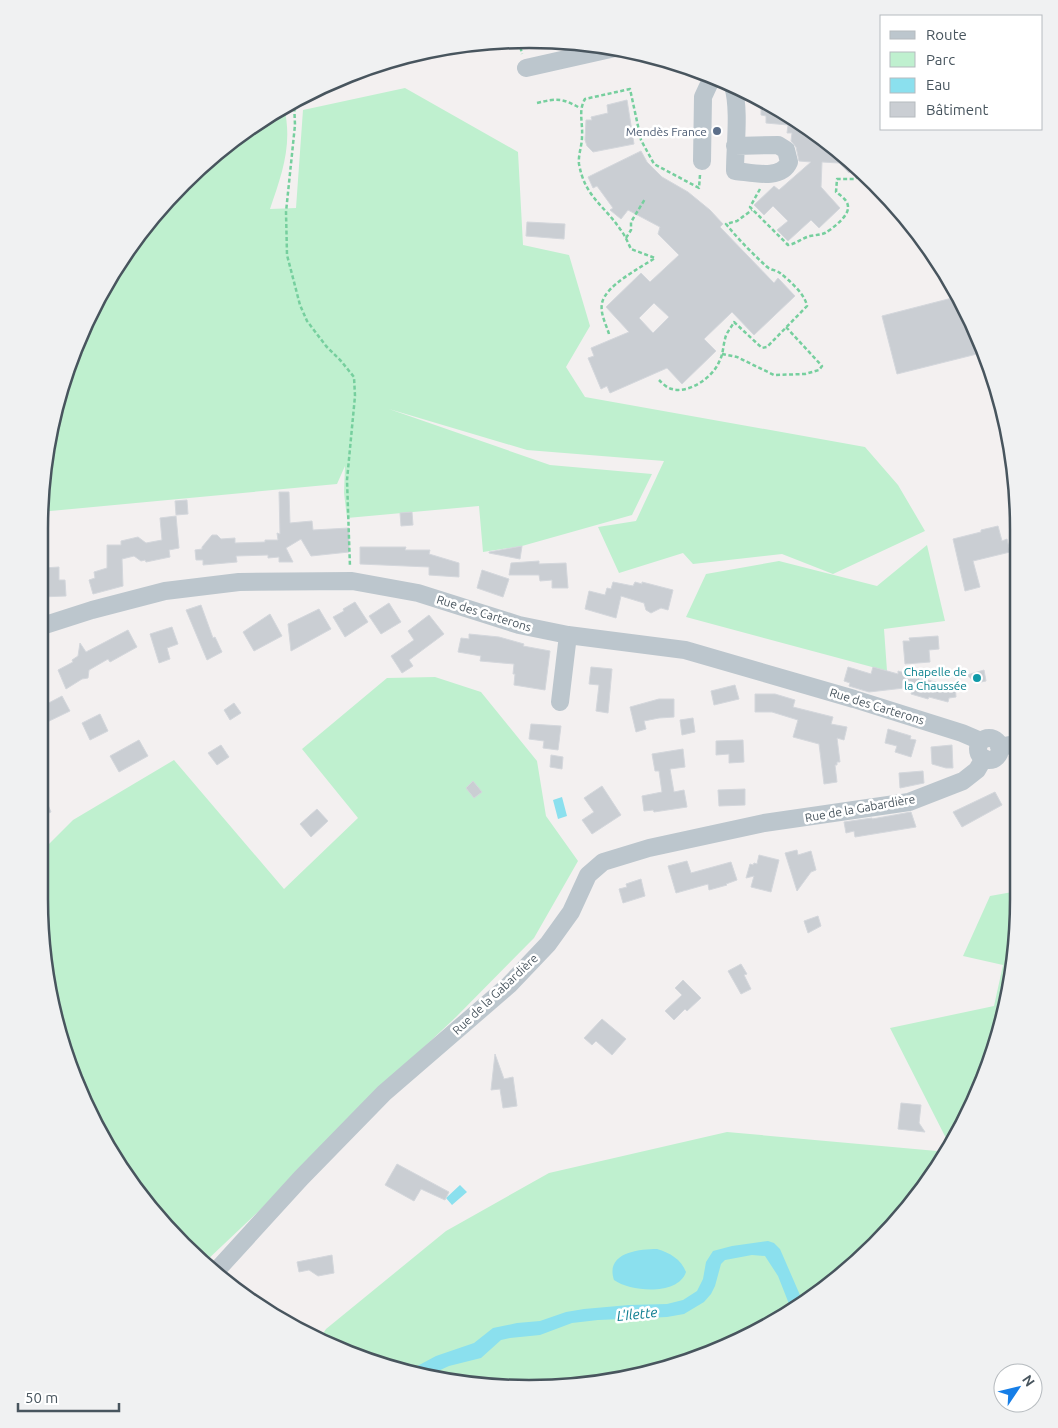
<svg xmlns="http://www.w3.org/2000/svg" width="1058" height="1428" viewBox="0 0 1058 1428" font-family="Ubuntu,sans-serif">
	<style>
		.green { fill: #bff0cf }
		.water { fill: #8be0ee }
		.building { fill: #caced3; stroke: #d4d7dc; fill-rule: evenodd }
		.lines { fill: none; stroke-linecap: round; stroke-linejoin: round }
		.path { stroke: #76cf9e; stroke-width: 2.5; stroke-dasharray: 4 2.5; stroke-linecap: butt }
		.minor { stroke: #bcc6cd; stroke-width: 18 }
		.service-dot { fill: #5c6f8a; stroke: #fff; stroke-width: 2 }
		.culture-dot { fill: #0f9aa8; stroke: #fff; stroke-width: 2 }
		.labels { text-anchor: middle; dominant-baseline: central; stroke-width: 5; stroke-linejoin: round; paint-order: stroke }
		.service-label { font-size: 12px; fill: #4e5e75; stroke: #fff; text-anchor: end }
		.street-label { font-size: 12px; fill: #48555e; stroke: #fff }
		.culture-label { font-size: 12px; fill: #0d838f; stroke: #fff; text-anchor: end }
		.water-label { font-size: 14px; font-style: italic; fill: #0b7c8f; stroke: #fff }
		.rim { fill: none; stroke: #48555e; stroke-width: 2.5 }
	</style>
	<rect width="100%" height="100%" fill="#f3f0f0"/>
	<path class="green" d="M405,88L518,152L523,245L569,255L590,326L566,367L585,397L865,447L898,485L925,531L833,574L782,554L693,564L683,553L619,573L598,527L636,521L664,461L527,450L389,409L550,465L652,474L632,515L522,546L483,552L479,506L347,518L344,493L345,466L337,484L40,512V497L55,402L76,341L121,257L182,183L231,140L284,107C293,144 282,174 270,209L296,208L303,110Z
		M927,545L945,621L884,629L887,671L686,617L706,574L779,561L877,586Z
		M435,677L481,692L537,761L546,816L578,861L534,938L456,1017L352,1115L260,1210L205,1262L183,1246L105,1144L56,1026L39,899V854L73,820L174,760L284,889L358,818L302,749L387,678Z
		M1018,891V931L993,1056L951,1148L890,1028L994,1006L1003,965L963,956L990,896Z
		M727,1132L948,1152L898,1222L827,1288L716,1352L561,1388L434,1380L318,1341L326,1329L446,1231L549,1173Z"/>
	<path class="water" d="M562,797L567,816L558,819L553,800Z
		M460,1185L467,1192L452,1205L446,1198Z
		M768,1241L774,1243L780,1249L803,1302L791,1309L778,1276L765,1256L752,1255L725,1260L721,1264L715,1286L711,1294L704,1302L684,1314L667,1317L598,1320L572,1323L540,1335L510,1338L501,1340L481,1358L449,1366L425,1377L408,1371L436,1356L474,1343L493,1328L517,1323L540,1321L566,1312L584,1309L629,1305L667,1304L683,1300L697,1291L703,1279L706,1262L713,1251L732,1246Z
		M657,1249C670,1253 681,1259 686,1272C678,1296 631,1292 614,1280C605,1253 638,1249 657,1249Z"/>
	<path class="building" d="M761,99L774,105L852,161L857,166L849,173L839,163L822,162L821,187L840,208L819,228L811,220L788,241L777,230L788,221L773,206L764,215L754,205L774,186L779,190L811,162L799,161L796,147L791,141L792,133H787L788,125L766,123V116L761,115Z
		M627,100L634,144L593,152L587,146L585,140L586,120H592L591,117L608,113L607,105Z
		M641,151L647,162L662,177L688,192L710,210L723,224L720,227L774,283L778,278L795,296L754,335L732,312L704,339L716,351L682,384L667,368L610,393L607,386L601,389L588,358L594,356L591,348L629,332L606,307L641,273L650,282L679,255L658,234L660,227L628,210L621,219L610,210L613,208L597,186L593,188L588,177ZM654,303L669,317L653,333L639,318Z
		M527,222L565,224L564,239L526,236Z
		M956,297L982,342L985,352L897,374L882,316Z
		M279,492H289L290,523L312,521L313,530L349,528V552L311,556L301,539L286,548L293,562H279V557L268,558V555L236,556L237,562L203,565V560H196L195,550L202,549V547L212,535H217L221,539L235,538V543L265,542V540H278L277,533L280,534Z
		M187,500L188,514L176,515L175,501Z
		M412,512L413,525L401,526L400,513Z
		M176,516L179,548L169,550L170,557L146,562L145,560L141,561L134,556L122,559L123,586L93,594L89,580L95,578L94,572L107,568V545H121V541L138,537L146,543L162,540L160,518Z
		M998,526L1002,541L1007,539L1010,552L973,561L980,587L965,591L953,539L981,532V530Z
		M522,546L520,559L489,553V552Z
		M360,547H406L405,550H430L429,554L459,563V577L429,575V567L360,564Z
		M539,561V564L566,563L568,588H552V580L540,581L539,575H509L511,563Z
		M59,567V580H65L66,596L40,597V582L44,581L43,568Z
		M482,570L509,579L503,597L477,588Z
		M613,582L633,586L635,582L642,584V582L673,590L668,610L661,608L651,613L646,610L644,603L621,596L616,618L585,609L589,591L605,595L607,588L611,589Z
		M355,602L368,622L345,637L333,617L344,611L343,609Z
		M389,603L401,622L381,634L369,616Z
		M201,605L213,638L215,637L222,652L207,660L186,610Z
		M319,609L331,629L291,651L288,624Z
		M270,614L282,636L254,651L243,632Z
		M429,615L444,634L409,660L413,666L402,673L391,656L414,640L408,631Z
		M172,627L178,644L167,648L170,659L159,663L150,634Z
		M128,630L137,647L110,662L108,659L89,670L88,678L82,679L66,689L58,670L73,662L72,660L78,656L80,643L86,652Z
		M469,634L499,637L524,644L523,646L550,651L545,690L514,685L515,674H513L514,664L480,661L481,656L458,652L461,638L469,639Z
		M938,636L939,649L929,650L930,662L905,664L903,641H910L909,638Z
		M591,667L612,669L608,713L596,711L599,685L589,684Z
		M848,667L871,674L873,667L898,674V671L942,684L955,683L956,697L949,698L948,702L929,697L928,699L911,694L913,687L869,692L849,686L850,683L844,681Z
		M984,670L986,681L976,683L967,675Z
		M735,685L739,699L714,705L711,691Z
		M755,694H775L795,700L793,707L833,717L831,724L847,727L844,740L837,738L840,762H837V765H835L837,782L824,784L819,744L793,737L798,720L772,712H755Z
		M62,696L70,711L43,724L39,716V708Z
		M659,699H674V717L659,718L644,721L646,729L636,732L630,707Z
		M234,703L241,713L230,720L224,710Z
		M100,714L108,731L90,740L82,723Z
		M693,718L695,732L682,735L680,720Z
		M531,724L561,726L558,750L543,748L544,741L529,739Z
		M888,729L911,736L910,739L916,740L911,757L895,752L897,746L885,743Z
		M139,740L148,756L119,772L110,756Z
		M743,740L744,762L729,763V754L716,755V741Z
		M221,745L229,757L217,765L208,753Z
		M952,745L953,768H946L932,764L931,747Z
		M683,749L685,767L670,769L674,792L684,790L687,807L654,812L653,810L644,811L642,796L662,792L659,771H655L652,754Z
		M551,755L563,757L562,769L550,767Z
		M923,771L924,783L900,788L899,773Z
		M473,781L482,792L474,798L466,788Z
		M39,784L51,812L39,817Z
		M602,786L621,815L592,834L582,820L594,812L584,798Z
		M745,789V805L719,806L718,790Z
		M995,792L1002,805L962,827L953,812Z
		M317,809L328,821L311,837L300,824Z
		M911,812L916,827L855,837L854,831L846,833L844,822L872,818V819Z
		M797,850L798,855L811,851L816,870L811,872L797,891L785,853Z
		M759,855L779,860L771,892L751,887L754,876L746,878L750,864L753,865L754,863L757,864Z
		M687,861L691,873L731,862L737,880L726,884L727,885L709,890L708,884L676,893L668,866Z
		M641,879L645,896L623,903L619,889L627,887L626,884Z
		M818,916L821,926L808,933L804,921Z
		M741,964L747,974L744,975L751,989L741,994L728,971Z
		M683,980L701,998L687,1011L685,1009L674,1020L665,1011L682,995L675,988Z
		M602,1019L626,1039L612,1055L596,1041L592,1045L584,1038Z
		M495,1054L504,1079L513,1077L517,1106L503,1108L500,1089L491,1090Z
		M901,1103L921,1105L919,1123L925,1132L898,1129Z
		M397,1164L449,1192L445,1200L421,1189L414,1201L385,1185Z
		M332,1255L334,1273L318,1276L309,1270L299,1272L297,1262Z"/>
	<g class="lines">
		<path class="path" d="M519,41L522,54
			M294,101L295,125L286,212L287,255L300,305L307,321L326,346L341,361L354,377L355,396L347,480L350,567
			M537,103C557,98 562,98 580,108
			M760,189L750,207L788,245C796,244 802,238 810,236C815,235 820,235 825,233C832,229 849,216 848,207C848,200 841,196 836,192L837,179H855L863,172
			M626,238L631,230V222L645,199
			M609,334C606,324 600,314 602,303C606,285 640,268 655,258L631,249C628,243 625,235 620,229C603,204 585,197 579,164C578,155 582,146 582,137C583,122 578,111 585,99L630,89L641,140L654,164L699,188L700,175
			M722,354L737,357L774,375L805,374L819,370L822,366L786,327
			M659,380C662,383 667,388 672,389C689,394 713,377 719,362C723,355 723,347 725,339C726,333 731,328 734,322L762,348L767,347L807,306C805,294 789,280 780,273C776,270 770,270 766,266C752,253 738,239 726,224L737,221L752,210
			M535,1386L543,1382L570,1386"/>
		<path class="minor" d="M526,68L615,48
			M733,86C740,109 735,146 735,171C750,172 781,181 789,162L786,150L778,145L735,146
			M702,161L703,97L709,84L714,77
			M39,627L92,610L165,591L239,582L352,581L418,593L519,625L568,635L685,650L854,699L962,733L976,739L980,743
			M560,702L568,635
			M978 749a11 11 0 1 1 22 0a11 11 0 1 1-22 0Z
			M999,747L1017,744
			M217,1270L301,1178L384,1093L509,985L548,944L571,912L588,875L603,862L649,848L764,823L909,802L963,781L977,770L984,758"/>
	</g>
	<circle class="service-dot" cx="717" cy="131" r="5"/>
	<circle class="culture-dot" cx="977" cy="678" r="5"/>
	<g class="labels">
		<g class="service-label">
			<text x="707" y="131">Mendès France</text>
		</g>
		<g class="street-label">
			<text transform="translate(484 613) rotate(17)">Rue des Carterons</text>
			<text transform="translate(877 706) rotate(17)">Rue des Carterons</text>
			<text transform="translate(860 808) rotate(-10)">Rue de la Gabardière</text>
			<text transform="translate(495 994) rotate(-43)">Rue de la Gabardière</text>
		</g>
		<g class="culture-label">
			<text x="967" y="671">Chapelle de<tspan x="967" dy="14">la Chaussée</tspan></text>
		</g>
		<g class="water-label">
			<text transform="translate(637 1314) rotate(-6)">L'Ilette</text>
		</g>
	</g>
	<path d="M0 0H1058V1428H0ZM529 48H529A481 481 0 0 1 1010 529V899A481 481 0 0 1 529 1380H529A481 481 0 0 1 48 899V529A481 481 0 0 1 529 48Z" fill="#f0f1f2" fill-rule="evenodd"/>
	<path class="rim" d="M529 48H529A481 481 0 0 1 1010 529V899A481 481 0 0 1 529 1380H529A481 481 0 0 1 48 899V529A481 481 0 0 1 529 48Z"/>
	<rect x="880" y="15" width="162" height="115" fill="#ffffff" stroke="#b6bbbf"/>
	<rect x="890" y="31" width="25" height="8" fill="#bcc6cd" stroke="#b6bbbf"/>
	<text x="926" y="40" font-size="15" fill="#48555e">Route</text>
	<rect x="890" y="52" width="25" height="15" fill="#bff0cf" stroke="#b6bbbf"/>
	<text x="926" y="65" font-size="15" fill="#48555e">Parc</text>
	<rect x="890" y="78" width="25" height="15" fill="#8be0ee" stroke="#b6bbbf"/>
	<text x="926" y="90" font-size="15" fill="#48555e">Eau</text>
	<rect x="890" y="102" width="25" height="15" fill="#caced3" stroke="#b6bbbf"/>
	<text x="926" y="115" font-size="15" fill="#48555e">Bâtiment</text>
	<g transform="translate(1018 1388) rotate(55)"><circle r="24" fill="#ffffff" stroke="#b6bbbf"/>
	<path d="M0-4L9 19L0 12L-9 19Z" fill="#167ee7"/>
	<text y="-8" font-size="14" font-weight="bold" text-anchor="middle" fill="#48555e">N</text>
	</g>
	<path d="M18 1403v8h101v-8" fill="none" stroke="#48555e" stroke-width="2.5"/>
	<text x="25" y="1403" font-size="15" fill="#48555e" stroke="#ffffff" stroke-width="4" paint-order="stroke">50 m</text>
</svg>
